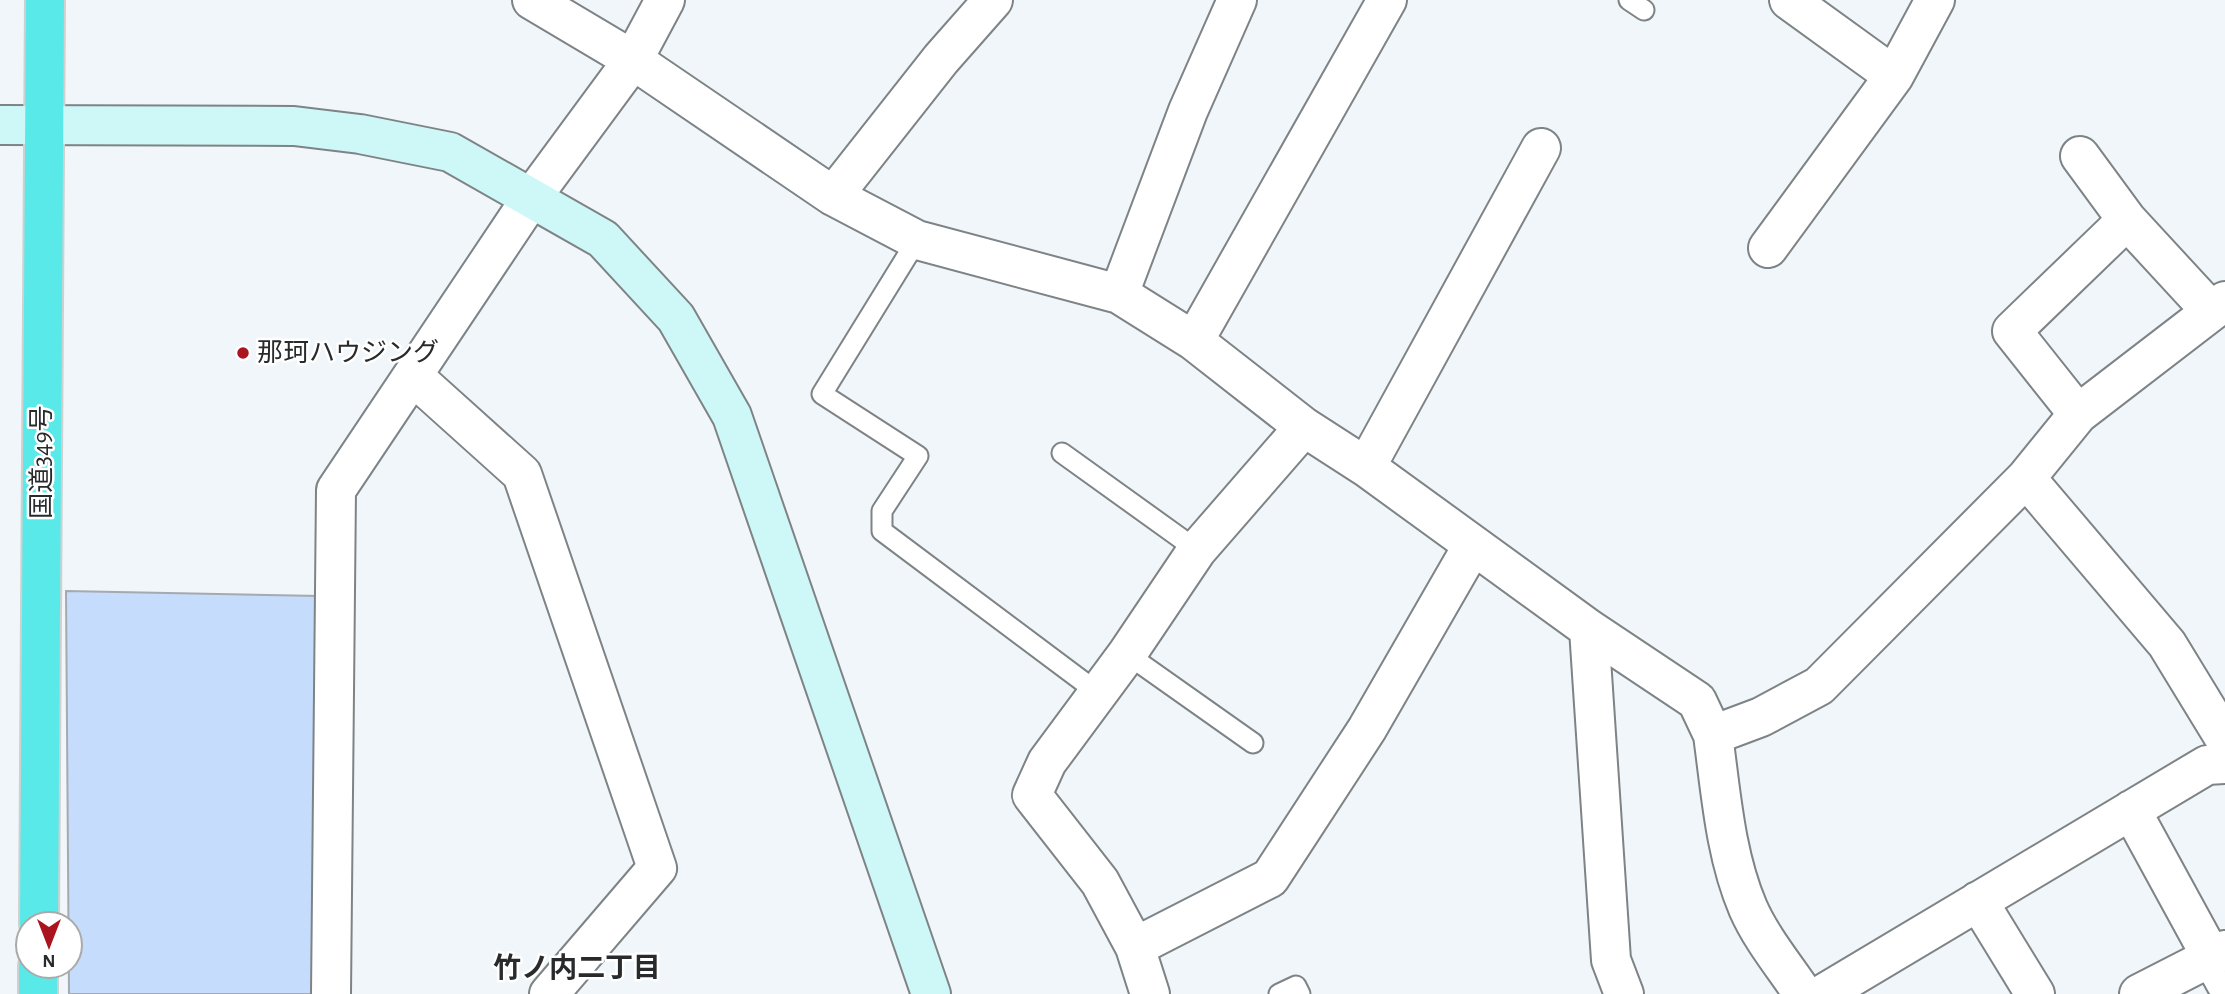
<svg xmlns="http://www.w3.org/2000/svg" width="2225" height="994" viewBox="0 0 2225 994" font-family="'Alegreya Sans','Noto Sans JP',sans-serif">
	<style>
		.building { fill: #c6dcfc; stroke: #a6a9ae; stroke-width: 2 }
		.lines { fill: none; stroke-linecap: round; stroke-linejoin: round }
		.lane-casing { stroke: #7e8386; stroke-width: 23 }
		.street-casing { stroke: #7e8386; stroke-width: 42 }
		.secondary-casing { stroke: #7e8386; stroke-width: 42 }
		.highway-casing { stroke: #d0d0d0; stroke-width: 42 }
		.lane { stroke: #fff; stroke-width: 19 }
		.street { stroke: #fff; stroke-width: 38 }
		.secondary { stroke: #cef8f8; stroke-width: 38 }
		.highway { stroke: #5ae9e9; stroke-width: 38 }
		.poi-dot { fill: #a9141e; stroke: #fff; stroke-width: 2.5 }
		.labels { text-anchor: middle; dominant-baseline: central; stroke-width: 5; stroke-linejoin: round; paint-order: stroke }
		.poi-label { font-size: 26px; fill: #282a2b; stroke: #fff; text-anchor: start }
		.street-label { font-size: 26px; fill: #282a2b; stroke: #fff }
		.neighbourhood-label { font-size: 28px; font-weight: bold; fill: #282a2b; stroke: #fff }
	</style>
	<rect width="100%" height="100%" fill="#f0f6f9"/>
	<path class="building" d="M66,591L319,596L315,994H69Z"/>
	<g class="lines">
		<defs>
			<path id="lane" d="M1629,0L1644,10
				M917,240L822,394L918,456L882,511V531L1097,692
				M1062,453L1197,550
				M1127,654L1253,743
				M1279,994L1296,986L1300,994"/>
			<path id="street" d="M532,0L633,60L833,196L917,240L1119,294L1194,341L1304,427L1366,467L1589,629L1697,701L1713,735L1761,717L1819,686L2026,478L2078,414L2225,301
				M1789,0L1894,76L1935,0
				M2080,156L2127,220L2211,311
				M833,196L941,59L993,0
				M1768,248L1894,76
				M1119,294L1188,111L1237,0
				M1194,341L1387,0
				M413,376L522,474L657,868L549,994
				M2078,414L2012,331L2127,220
				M1366,467L1541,148
				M2026,478L2167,644L2225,739
				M1589,629L1611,960L1624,994
				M1713,735C1721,793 1725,854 1748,908C1761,938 1785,967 1803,994
				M2131,810L2225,982
				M1978,901L2035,994
				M1135,947L1270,878L1367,729L1473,545
				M331,994L336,490L532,197L633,60L665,0
				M1150,994L1135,947L1100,882L1032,795L1047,762L1127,654L1197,550L1304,427
				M1823,994L2207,765L2225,764
				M2139,994L2225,950"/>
			<path id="secondary" d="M0,125L294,126L360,134L450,152L603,239L676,318L732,416L931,994"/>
			<path id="highway" d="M39,924L45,0
				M38,994V966"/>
		</defs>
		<use href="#lane" class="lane-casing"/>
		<use href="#street" class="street-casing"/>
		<use href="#secondary" class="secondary-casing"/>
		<use href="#highway" class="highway-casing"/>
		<use href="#lane" class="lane"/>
		<use href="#street" class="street"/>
		<use href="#secondary" class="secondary"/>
		<use href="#highway" class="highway"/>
	</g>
	<circle class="poi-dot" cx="243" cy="353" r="7"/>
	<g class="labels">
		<g class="poi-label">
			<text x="257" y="353">那珂ハウジング</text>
		</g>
		<g class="street-label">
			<text transform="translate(42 462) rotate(-90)">国道349号</text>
		</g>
		<g class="neighbourhood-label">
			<text x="577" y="969">竹ノ内二丁目</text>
		</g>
	</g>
	<g transform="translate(49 945) rotate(180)"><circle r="33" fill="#ffffff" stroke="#a9aaaa" stroke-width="2"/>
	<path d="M0-5L12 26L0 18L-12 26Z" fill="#a9141e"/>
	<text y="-10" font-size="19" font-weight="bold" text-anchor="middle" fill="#282a2b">N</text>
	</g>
</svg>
